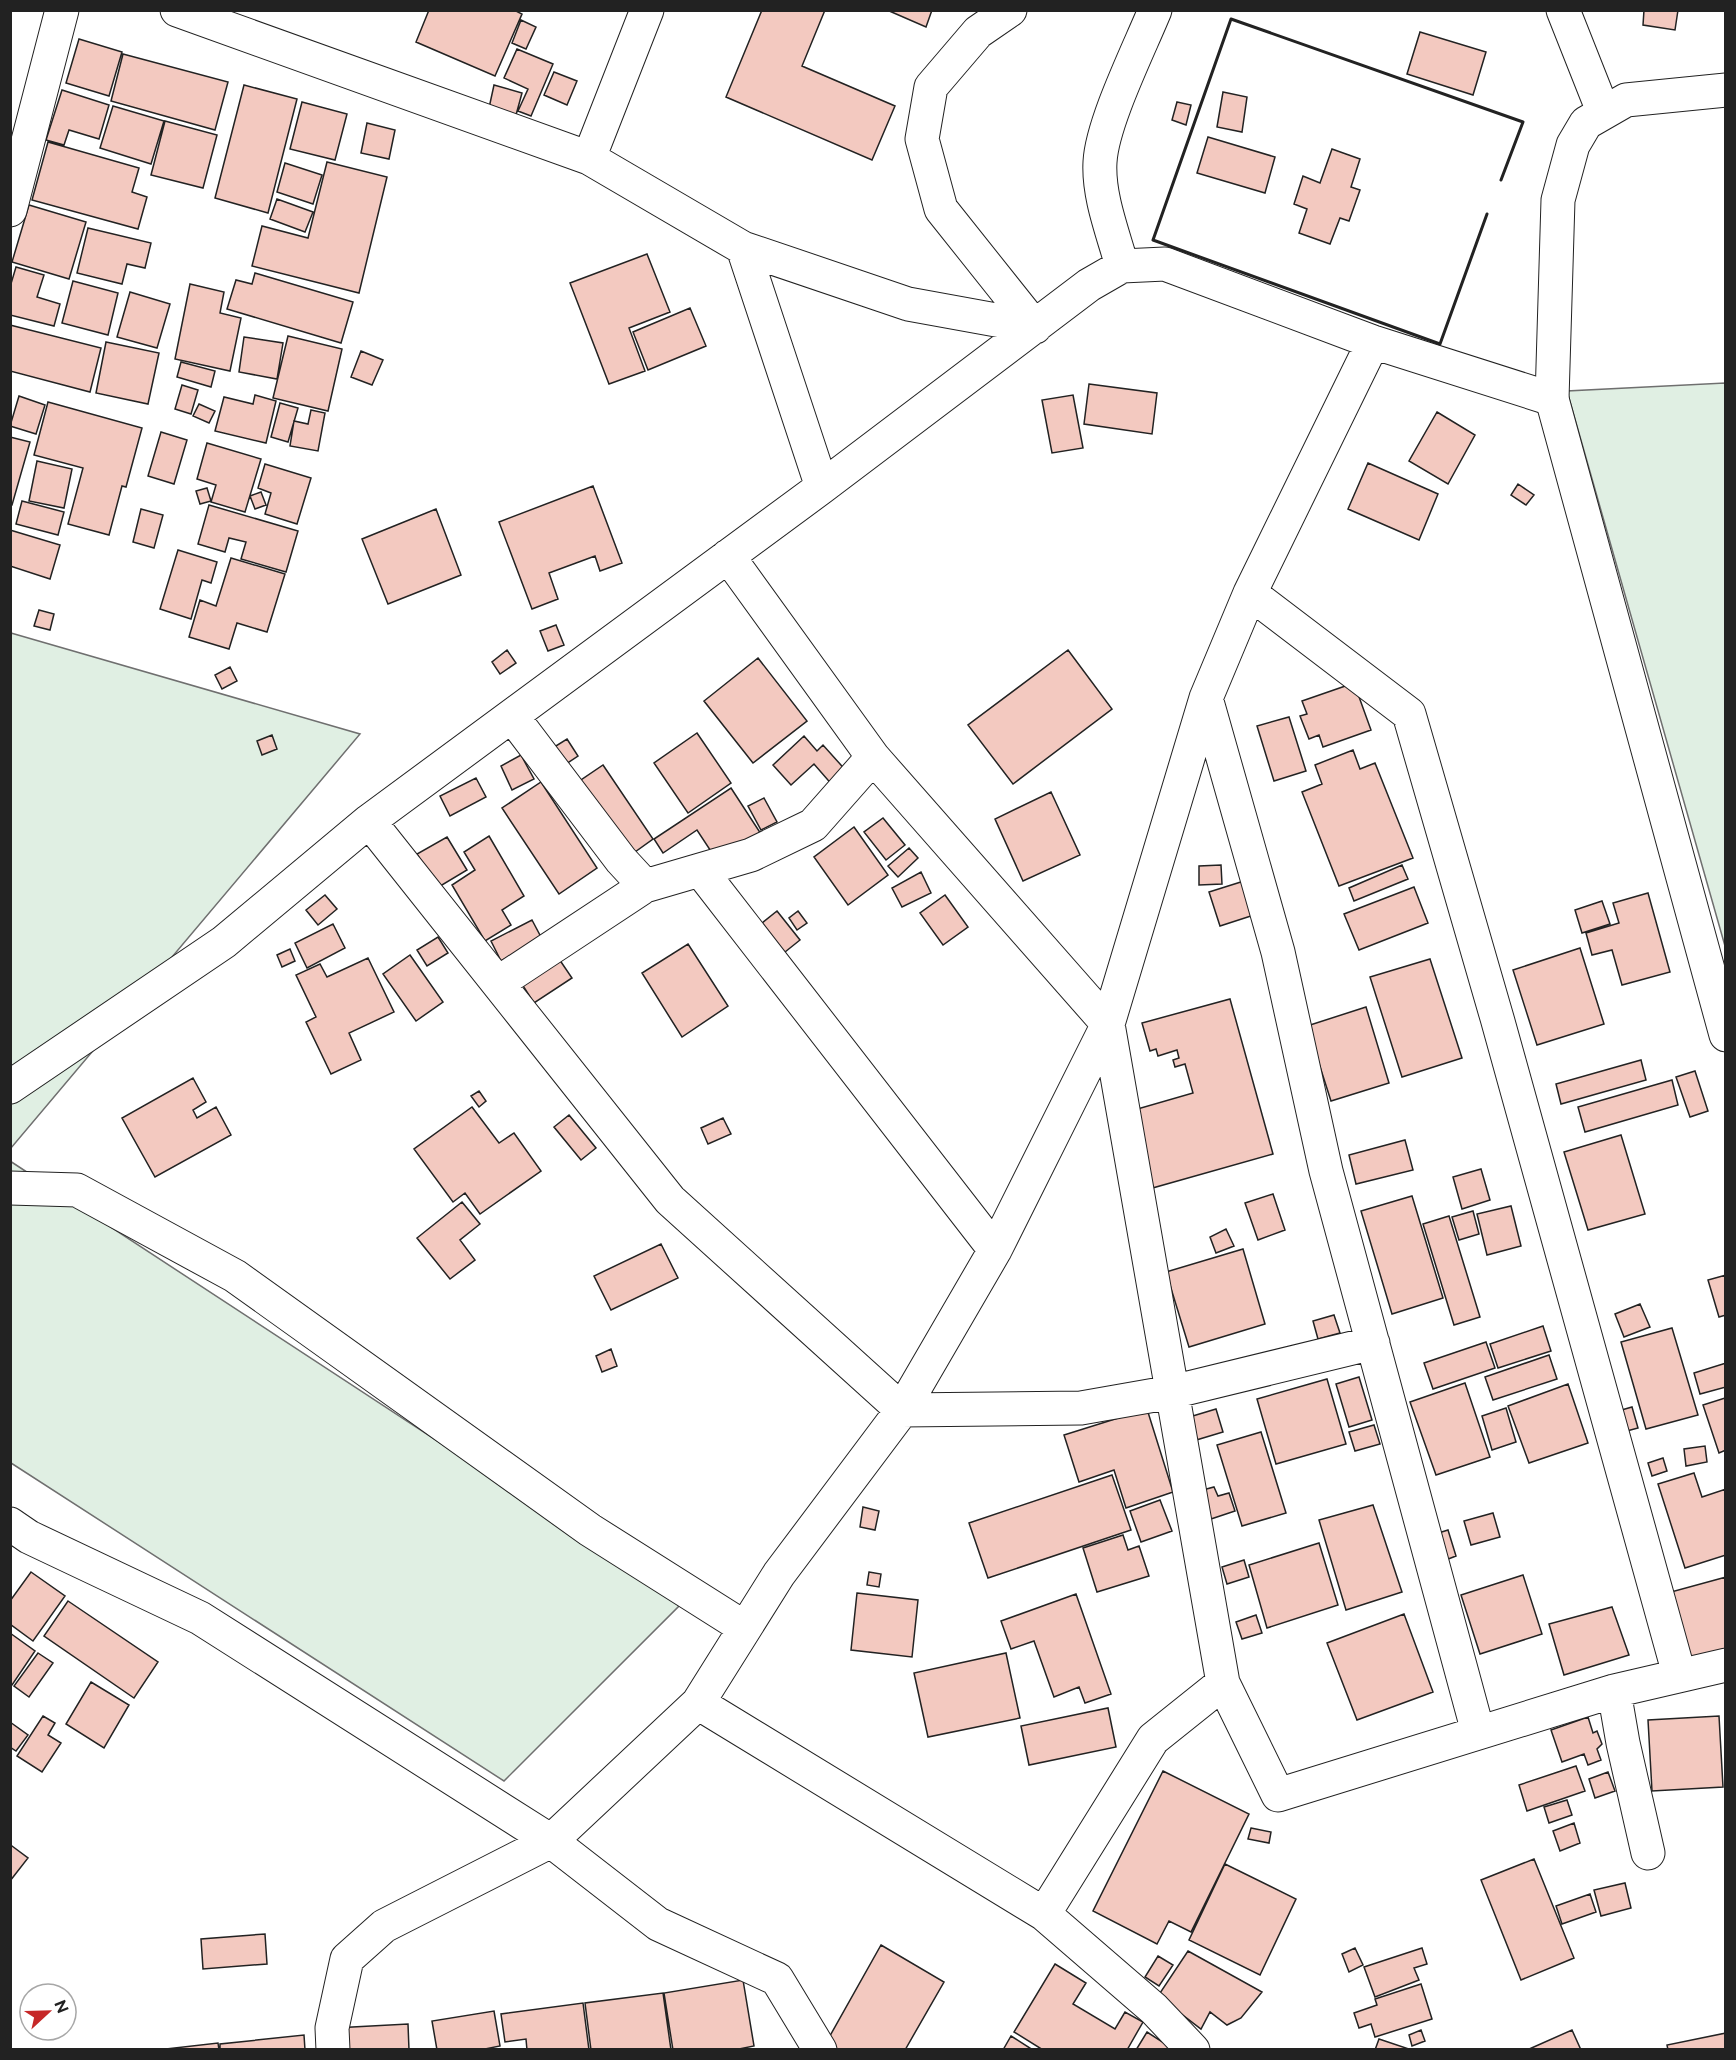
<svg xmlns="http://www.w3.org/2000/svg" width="1736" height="2060" viewBox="0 0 1736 2060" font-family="Raleway,sans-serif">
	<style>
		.green { fill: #e0efe3; stroke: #6f6f6f; stroke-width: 1.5 }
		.building { fill: #f3c9c0; stroke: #222; stroke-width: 1.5 }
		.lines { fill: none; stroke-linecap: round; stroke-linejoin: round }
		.minor-casing { stroke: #222; stroke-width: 35 }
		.tertiary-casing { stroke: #222; stroke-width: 35 }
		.minor { stroke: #fff; stroke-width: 33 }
		.tertiary { stroke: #fff; stroke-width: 33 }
		.wall { stroke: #222; stroke-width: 3 }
	</style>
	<rect width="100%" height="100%" fill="#fff"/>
	<path class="green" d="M1725,383V946L1567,391Z
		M11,633L360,734L11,1148Z
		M10,1161L683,1602L504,1781L11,1463Z"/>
	<path class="building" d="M429,10H514L522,14L495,76L416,42Z
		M762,10H825L802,66L895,106L872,160L726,97Z
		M887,10H932L926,27Z
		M1644,10H1678L1675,30L1643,25Z
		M521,20L536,27L526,49L512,43Z
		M1420,32L1486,52L1473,95L1407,74Z
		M79,39L122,52L109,96L66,83Z
		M517,49L553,64L531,116L518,111L528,89L504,78Z
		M123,54L228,82L215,130L111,101Z
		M554,72L577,81L567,105L544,95Z
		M244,85L297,99L268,213L215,198Z
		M494,85L522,93L516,115L489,108Z
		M62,90L109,105L99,139L69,130L64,145L46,140Z
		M1223,92L1247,97L1242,132L1217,127Z
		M302,102L347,114L335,160L290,149Z
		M1177,102L1191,105L1186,125L1172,120Z
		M113,106L164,121L151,164L100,148Z
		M165,121L217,135L203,188L151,175Z
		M367,123L395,130L389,159L361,153Z
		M1208,137L1275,157L1265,193L1197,173Z
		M48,142L139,168L132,192L147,197L138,229L32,200Z
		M1332,149L1360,159L1351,187L1360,190L1349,221L1340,218L1330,244L1299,233L1307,209L1294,204L1303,176L1320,183Z
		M327,162L387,177L359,293L252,266L262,226L308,238Z
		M285,163L322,175L313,204L277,192Z
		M277,199L313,212L305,232L270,219Z
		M29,205L86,222L69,279L12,262Z
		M88,228L151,243L145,268L127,264L122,284L77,273Z
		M647,254L670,312L629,328L645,371L609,384L570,283Z
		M16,267L44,275L37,297L60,304L54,326L10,315V287Z
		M255,273L353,302L341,343L227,309L236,280L252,284Z
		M73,281L118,293L108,335L62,323Z
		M190,284L224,292L220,313L241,318L230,371L175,359Z
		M130,292L170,304L157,348L117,337Z
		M690,308L706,346L648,370L633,332Z
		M10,325L101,348L90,392L10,371Z
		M288,336L342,349L328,411L273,398Z
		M244,337L283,343L277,379L239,372Z
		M106,342L159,353L148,404L96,393Z
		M361,351L383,360L372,385L351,377Z
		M181,362L215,371L211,387L177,377Z
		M1089,384L1157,393L1152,434L1084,424Z
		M182,385L198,390L191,414L175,409Z
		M255,395L276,401L266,443L215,431L224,397L253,404Z
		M1073,395L1083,448L1052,453L1042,400Z
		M19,396L45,405L36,434L10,426Z
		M48,402L142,428L126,487L122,486L109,535L68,524L83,468L34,455Z
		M280,403L298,408L288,442L271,437Z
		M199,404L215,411L209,423L193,416Z
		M311,410L325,413L318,451L290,446L294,421L308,424Z
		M1437,412L1475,435L1448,484L1409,461Z
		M161,432L187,440L174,484L148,476Z
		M10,437L30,442L12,505H10Z
		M207,443L261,459L245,512L211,502L216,485L197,479Z
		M37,461L72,469L64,508L29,501Z
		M1368,463L1438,494L1419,540L1348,509Z
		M265,464L311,478L297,524L265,514L271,493L258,488Z
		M1518,484L1534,495L1526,505L1511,495Z
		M593,486L622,563L600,571L595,556L549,573L558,599L532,609L499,522Z
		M207,488L211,501L200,504L196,491Z
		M261,492L266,505L255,509L250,496Z
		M22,501L64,512L58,535L16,524Z
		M209,505L298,531L286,572L241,559L246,542L229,538L225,552L198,544Z
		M141,509L163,515L154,548L133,542Z
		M436,509L461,575L388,604L362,539Z
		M10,530L60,545L50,579L10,566Z
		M178,550L217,562L211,583L202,580L191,619L160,609Z
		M231,558L285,574L267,632L237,623L229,649L189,637L200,600L216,606Z
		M39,610L54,614L50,630L34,626Z
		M556,625L564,645L548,651L540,631Z
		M507,650L516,663L500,674L492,662Z
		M1068,650L1112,709L1013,784L968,725Z
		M758,658L807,721L753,763L704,701Z
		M230,667L237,681L222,689L215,675Z
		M1354,683L1371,730L1323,747L1319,735L1309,739L1300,716L1307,714L1302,701Z
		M1289,717L1306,771L1274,781L1257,726Z
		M697,733L731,783L688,813L654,763Z
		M272,735L277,749L262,755L257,741Z
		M804,736L817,751L823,745L849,774L834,787L814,764L791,785L773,765Z
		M567,739L578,756L563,766L551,749Z
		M1353,750L1360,769L1375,763L1413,858L1339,886L1302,792L1322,784L1315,765Z
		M521,755L534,779L512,790L501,766Z
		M603,765L653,839L628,857L578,782Z
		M476,778L486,797L450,816L440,796Z
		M541,782L597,868L559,894L502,808Z
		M731,788L761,834L718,862L697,830L663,853L654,839Z
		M1051,792L1080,855L1023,881L995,819Z
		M764,798L777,822L761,830L748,806Z
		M883,818L905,845L886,860L864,832Z
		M854,827L888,875L848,905L814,857Z
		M489,836L524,896L502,910L511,925L485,941L452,885L475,870L464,852Z
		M447,837L467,870L437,888L417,854Z
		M909,848L918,858L898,877L888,866Z
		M1221,865L1222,884L1199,885V866Z
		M1402,865L1408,879L1354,901L1349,888Z
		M921,872L931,893L902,907L892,888Z
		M1244,881L1254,915L1220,926L1209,892Z
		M1414,887L1428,923L1359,950L1344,914Z
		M1648,893L1670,972L1622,985L1612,950L1592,955L1586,933L1619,923L1613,903Z
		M325,895L337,909L318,925L306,910Z
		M945,895L968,927L943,945L920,913Z
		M1602,901L1610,924L1582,933L1575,910Z
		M777,911L800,940L780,956L757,927Z
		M798,911L807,923L797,930L789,918Z
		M532,920L542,939L501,961L491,941Z
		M333,924L345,948L307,968L295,943Z
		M438,937L448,953L427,966L417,950Z
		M688,944L728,1006L682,1037L642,973Z
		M1580,948L1604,1024L1537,1045L1513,970Z
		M290,949L295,961L282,967L277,955Z
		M555,953L572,978L534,1003L518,978Z
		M410,955L443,1002L416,1021L383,974Z
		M368,958L394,1012L349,1033L361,1060L331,1074L306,1022L316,1017L296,975L320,964L327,977Z
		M1430,959L1462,1058L1402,1077L1370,977Z
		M1230,999L1273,1154L1149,1189L1127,1112L1193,1093L1185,1064L1175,1067L1173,1060L1179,1058L1177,1050L1158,1056L1156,1049L1150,1051L1142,1023Z
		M1366,1007L1389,1083L1331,1101L1307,1026Z
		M1641,1060L1646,1080L1561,1104L1556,1084Z
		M1695,1071L1708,1111L1690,1117L1676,1077Z
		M193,1078L206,1102L193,1110L197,1118L216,1107L231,1135L155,1177L122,1118Z
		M1672,1080L1678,1105L1585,1132L1578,1107Z
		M479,1091L486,1101L479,1107L471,1096Z
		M472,1107L499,1143L514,1133L541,1171L480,1214L465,1193L453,1202L414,1149Z
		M569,1115L596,1148L581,1160L554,1127Z
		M723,1118L731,1134L708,1144L701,1128Z
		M1621,1135L1645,1214L1588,1230L1564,1152Z
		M1405,1140L1413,1170L1356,1184L1349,1155Z
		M1481,1169L1490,1200L1462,1209L1453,1177Z
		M1273,1194L1285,1230L1258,1240L1245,1203Z
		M1412,1196L1443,1298L1392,1314L1361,1211Z
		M462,1202L480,1224L460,1240L475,1260L450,1279L417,1238Z
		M1511,1206L1521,1246L1487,1255L1477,1214Z
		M1473,1211L1479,1234L1459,1240L1452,1217Z
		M1449,1216L1480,1317L1454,1325L1423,1224Z
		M1226,1229L1234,1246L1216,1253L1210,1237Z
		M661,1244L678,1278L611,1310L594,1276Z
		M1243,1249L1265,1324L1189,1347L1166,1272Z
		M1726,1275V1315L1719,1317L1708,1280Z
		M1640,1304L1650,1327L1624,1337L1615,1314Z
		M1334,1315L1340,1333L1318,1339L1313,1321Z
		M1543,1326L1551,1351L1498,1368L1490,1344Z
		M1672,1328L1698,1415L1646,1429L1621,1342Z
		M1486,1342L1495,1368L1433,1389L1424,1363Z
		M611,1349L617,1366L602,1372L596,1356Z
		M1549,1355L1557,1379L1493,1400L1485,1377Z
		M1726,1363V1387L1700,1394L1694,1373Z
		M1359,1377L1372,1420L1349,1427L1336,1384Z
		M1327,1379L1346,1444L1276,1464L1257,1399Z
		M1465,1383L1490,1457L1436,1475L1410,1402Z
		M1568,1384L1588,1443L1529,1463L1508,1406Z
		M1725,1398L1726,1450L1719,1453L1703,1405Z
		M1632,1407L1638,1428L1623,1432L1618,1411Z
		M1506,1408L1516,1442L1492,1450L1482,1416Z
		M1147,1409L1173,1492L1126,1508L1114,1470L1079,1482L1064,1435Z
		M1216,1409L1223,1432L1193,1441L1186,1418Z
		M1374,1425L1380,1444L1355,1451L1349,1432Z
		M1261,1432L1286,1513L1242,1526L1217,1445Z
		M1705,1446L1707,1462L1686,1466L1684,1449Z
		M1663,1458L1667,1471L1652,1476L1648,1463Z
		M1694,1473L1702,1497L1726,1489V1555L1685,1568L1658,1484Z
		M1112,1475L1131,1530L988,1578L969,1523Z
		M1214,1487L1218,1496L1229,1493L1235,1511L1208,1520L1199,1491Z
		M1160,1500L1172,1531L1141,1542L1130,1511Z
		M1373,1505L1402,1592L1346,1610L1319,1520Z
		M863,1507L879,1511L875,1530L860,1527Z
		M1493,1513L1500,1537L1471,1545L1464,1521Z
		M1448,1530L1456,1556L1438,1563L1429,1536Z
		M1123,1535L1128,1550L1139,1546L1149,1576L1097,1592L1083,1548Z
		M1319,1543L1338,1605L1267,1628L1249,1565Z
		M1244,1560L1249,1577L1227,1584L1222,1567Z
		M31,1572L65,1596L33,1641L10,1624V1601Z
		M869,1572L881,1574L879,1587L867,1585Z
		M1523,1575L1542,1634L1480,1654L1461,1595Z
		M1726,1577V1651L1689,1661L1671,1592Z
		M857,1593L918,1600L912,1657L851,1650Z
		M1076,1594L1111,1694L1085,1703L1079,1687L1054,1697L1034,1641L1011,1649L1001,1621Z
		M68,1601L158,1662L134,1698L44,1636Z
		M1612,1607L1629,1655L1564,1675L1549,1624Z
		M1404,1614L1433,1692L1357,1720L1327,1643Z
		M1256,1615L1262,1633L1242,1639L1236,1622Z
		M10,1633L35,1651L12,1685H10Z
		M38,1653L53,1663L29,1697L14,1686Z
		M1006,1653L1020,1718L928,1737L914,1673Z
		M91,1682L129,1705L104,1748L66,1724Z
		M1108,1708L1116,1747L1029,1765L1021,1726Z
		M43,1716L55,1723L48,1735L61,1743L42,1772L17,1756Z
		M1719,1716L1723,1787L1652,1791L1648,1720Z
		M1588,1717L1593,1733L1597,1731L1602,1744L1597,1749L1601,1760L1588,1765L1584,1754L1562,1762L1551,1730Z
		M10,1722L28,1735L16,1751L10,1747Z
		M1576,1766L1585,1791L1527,1811L1519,1785Z
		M1163,1771L1249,1814L1191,1932L1169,1921L1157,1944L1093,1911Z
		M1608,1772L1615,1791L1595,1798L1589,1779Z
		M1567,1800L1572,1815L1549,1823L1544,1807Z
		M1574,1823L1580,1843L1560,1851L1553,1831Z
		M1251,1828L1271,1832L1269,1843L1248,1839Z
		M12,1846L28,1858L10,1881V1848Z
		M1534,1859L1574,1958L1521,1980L1481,1880Z
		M1225,1864L1296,1899L1260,1975L1189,1940Z
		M1625,1883L1631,1908L1601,1916L1594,1890Z
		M1590,1894L1596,1912L1562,1924L1556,1906Z
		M265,1934L267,1964L203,1969L201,1939Z
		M881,1945L944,1982L905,2050H822Z
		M1355,1948L1363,1965L1349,1972L1342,1954Z
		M1422,1948L1427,1964L1414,1968L1419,1980L1375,1997L1364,1967Z
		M1188,1951L1262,1992L1241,2018L1227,2025L1210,2012L1201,2029L1158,1996Z
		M1158,1956L1173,1965L1159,1986L1145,1977Z
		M1055,1964L1086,1983L1073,2004L1115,2029L1125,2012L1143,2022L1127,2050H1043L1014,2032Z
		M743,1980L754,2046L734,2050H673L664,1993Z
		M1421,1984L1432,2019L1375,2037L1371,2024L1359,2028L1354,2013L1377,2005L1375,1999Z
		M663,1993L671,2050H591L585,2003Z
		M583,2003L589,2050H527L526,2039L505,2042L501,2014Z
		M494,2011L500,2046L480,2050H437L432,2021Z
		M408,2024L409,2050H335L334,2028Z
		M1421,2030L1425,2041L1412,2046L1409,2035Z
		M1572,2030L1581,2050H1527Z
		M1147,2032L1175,2050H1136Z
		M1726,2033V2050H1668L1667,2045Z
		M304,2035L305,2050H220V2044Z
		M1011,2036L1033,2050H1003Z
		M1379,2039L1409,2049L1408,2050H1375Z
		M218,2043L219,2050H157Z"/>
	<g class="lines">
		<defs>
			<path id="minor" d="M177,10L589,158L743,248L908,304L1035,327
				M1010,10L978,32L931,87L922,139L941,209L1035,327
				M1563,10L1603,111
				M589,158L647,10
				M10,210L62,10
				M743,248L822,487
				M1122,266C1113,233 1098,196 1100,162C1102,123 1139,49 1155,10
				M728,556L873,757L1108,1024L1223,1683
				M1250,593L1409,714L1497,1018L1679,1674
				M1206,698L1278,952L1326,1171L1478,1732
				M512,716L621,860L645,886
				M369,821L670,1200L902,1410L1081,1408L1172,1392L1373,1343
				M701,871L995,1250
				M498,983L645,886L751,855L813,825L873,757
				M10,1087L224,942L369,821L822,487L1089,285L1122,266L1165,264L1373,342L1552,399
				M10,1188L77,1190L235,1276L590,1530L745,1628
				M10,1524L29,1537L200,1618L551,1841L658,1924L777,1979L820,2050
				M1614,1691L1623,1743L1648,1853
				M698,1703L1044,1914L1154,2009L1193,2050
				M1044,1914L1153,1739L1223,1683L1278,1795L1614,1691L1726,1665
				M333,2050L332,2028L347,1959L384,1926L551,1841L698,1703L779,1574L902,1410L995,1250L1108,1024L1206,698L1250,593L1373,342"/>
			<path id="tertiary" d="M1726,90L1626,100L1586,123L1573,145L1558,200L1552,399L1726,1035"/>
		</defs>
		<use href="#minor" class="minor-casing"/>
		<use href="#tertiary" class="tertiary-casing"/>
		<use href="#minor" class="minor"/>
		<use href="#tertiary" class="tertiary"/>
		<path class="wall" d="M1487,214L1440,344L1153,240L1231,19L1523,122L1501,180"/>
	</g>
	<rect width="1736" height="2060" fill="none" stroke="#222222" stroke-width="24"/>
	<g transform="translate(48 2012) rotate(68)"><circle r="28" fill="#ffffff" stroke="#a7a7a7" stroke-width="1.5"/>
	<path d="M0-4.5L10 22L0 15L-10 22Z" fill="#c62828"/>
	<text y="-9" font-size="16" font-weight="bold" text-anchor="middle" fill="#222222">N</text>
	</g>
</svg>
